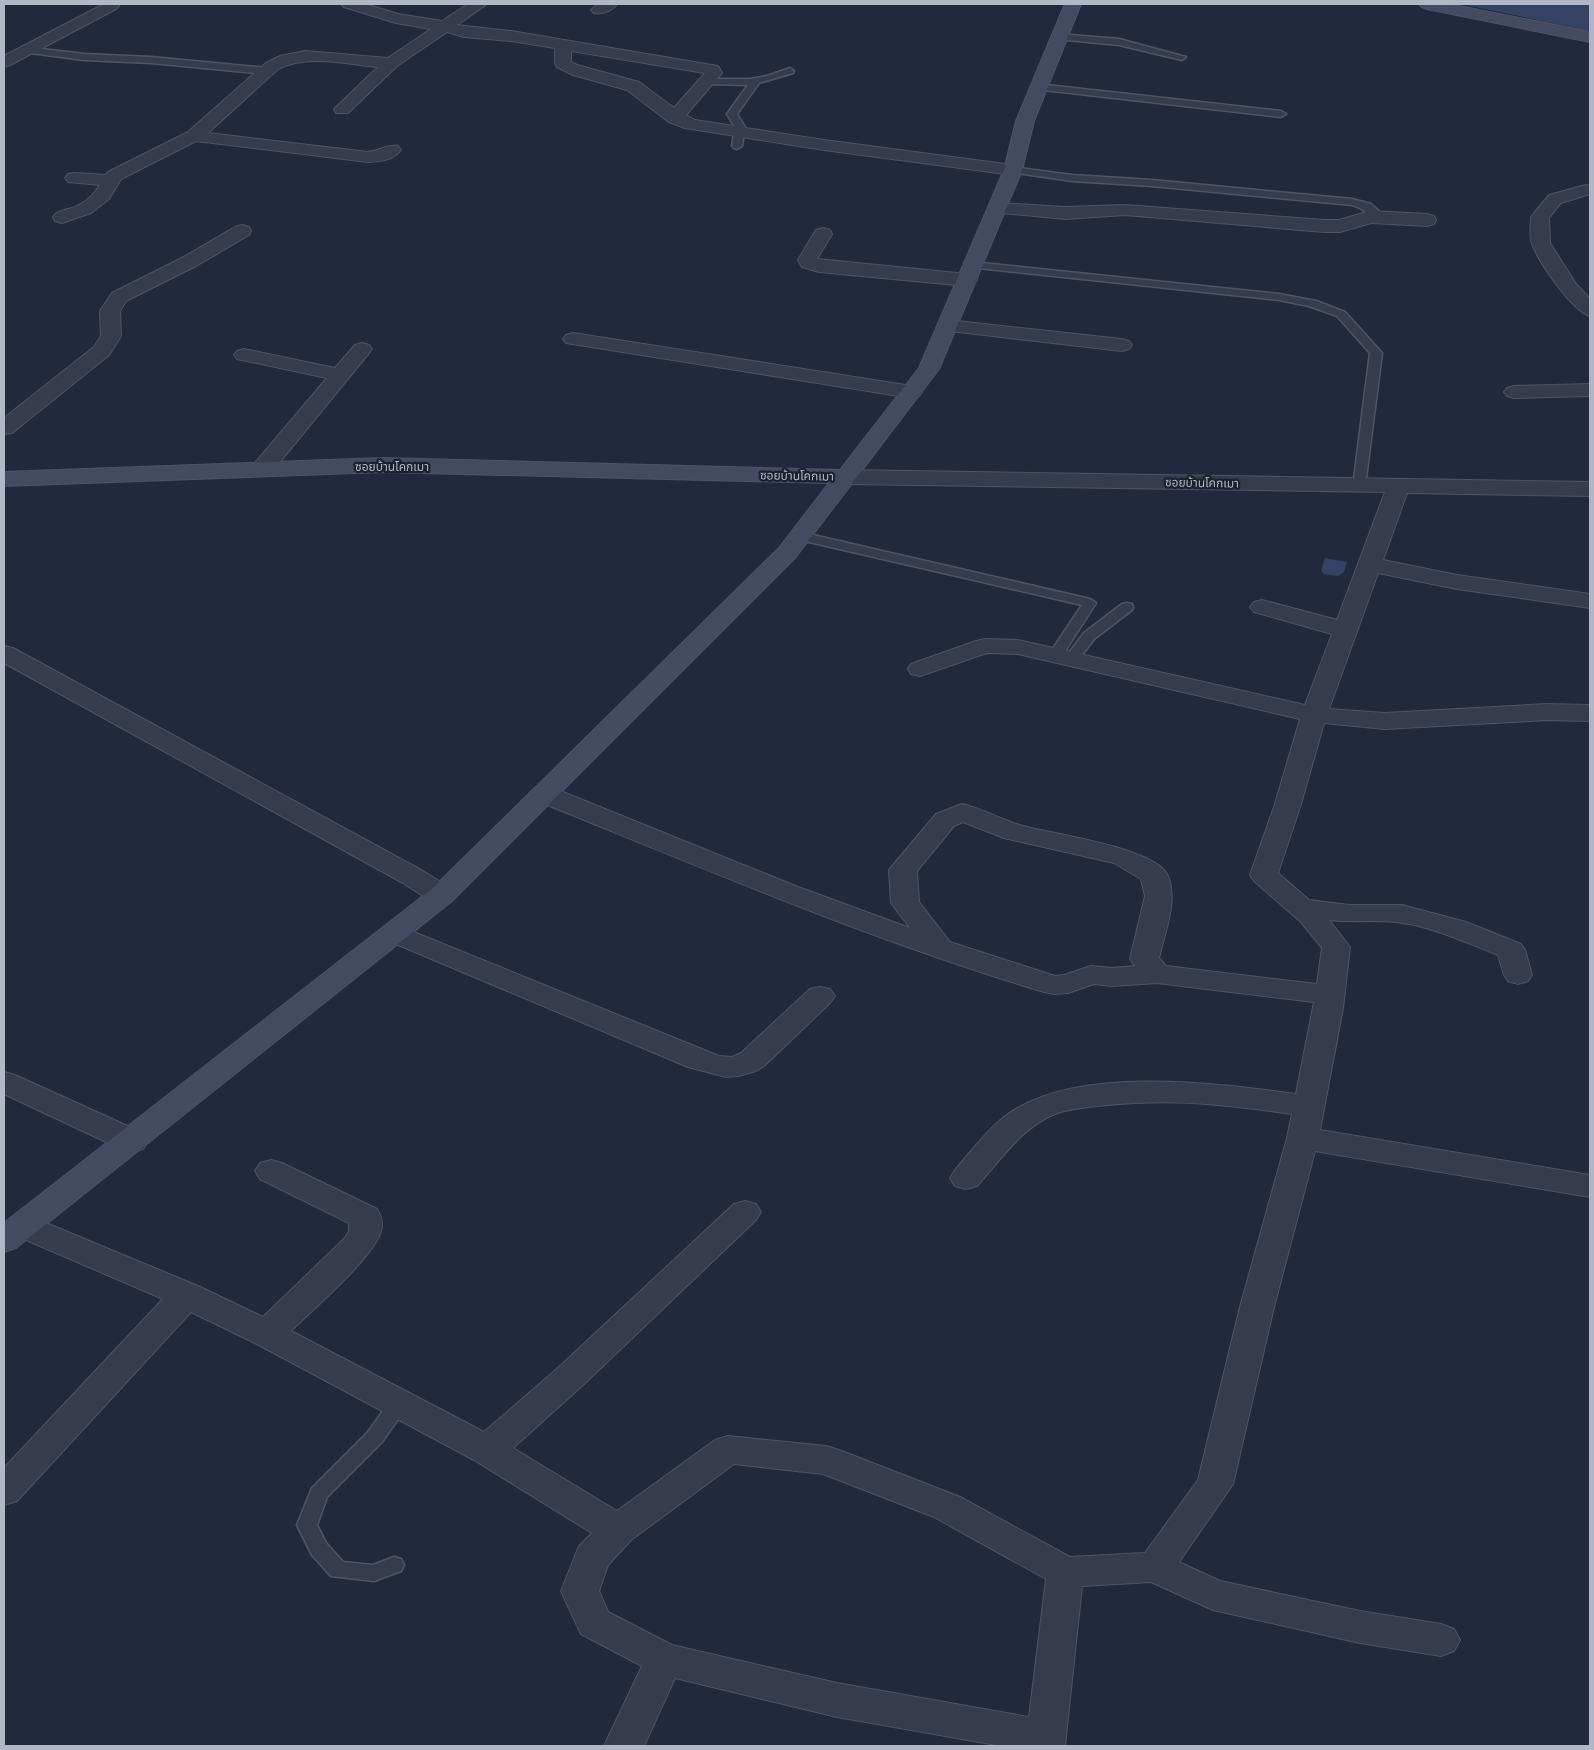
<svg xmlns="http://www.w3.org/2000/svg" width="1594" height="1750" viewBox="0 0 1594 1750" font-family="Roboto,'Noto Sans Thai',sans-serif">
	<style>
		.water { fill: #364264 }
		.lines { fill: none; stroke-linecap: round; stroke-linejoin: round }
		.lane-casing { stroke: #4f5465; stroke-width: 3 }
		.street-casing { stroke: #4f5465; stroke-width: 2 }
		.secondary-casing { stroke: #4f5465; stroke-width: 2 }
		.lane { fill: #363c4d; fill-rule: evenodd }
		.street { fill: #363c4d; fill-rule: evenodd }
		.secondary { fill: #444a60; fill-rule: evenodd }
		.labels { text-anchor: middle; stroke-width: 4.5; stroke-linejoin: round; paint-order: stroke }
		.far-street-label { font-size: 12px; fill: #b2b7c8; stroke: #1c2132 }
	</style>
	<rect width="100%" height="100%" fill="#23293d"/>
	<!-- water -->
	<g class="water">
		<polygon points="1461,4 1590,4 1590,31"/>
		<polygon points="1325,558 1347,562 1344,572 1338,576 1324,574 1321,571"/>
	</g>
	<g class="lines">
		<!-- lane casing -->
		<g class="lane-casing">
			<g id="lane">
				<polygon points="1059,34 1119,39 1186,57 1182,60 1119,45 1056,39 1055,37"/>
				<polygon points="26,47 84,54 151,57 266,68 270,71 266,74 151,63 84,60 23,52 23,48"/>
				<polygon points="790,68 794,71 793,73 759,83 737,114 745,127 742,146 737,149 734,148 732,146 735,127 727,114 748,85 707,84 702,81 704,79 750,79 767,76"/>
				<polygon points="1038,84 1281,111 1286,114 1281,117 1035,89 1035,85"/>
				<path d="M1013 167 1072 175 1152 180 1352 199 1371 204 1385 217 1380 220C1369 216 1366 209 1352 205L1152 186 1072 181 1010 172 1008 170Z"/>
				<polygon points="973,262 1279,294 1316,301 1345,312 1382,353 1365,486 1359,490 1353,486 1370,353 1337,316 1309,306 1279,300 969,267 968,265"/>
				<polygon points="800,532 1090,599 1096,603 1060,659 1055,660 1048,656 1082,605 796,539 794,536 796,533"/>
				<polygon points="1127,603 1132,604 1133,607 1132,610 1094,639 1076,663 1066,663 1064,660 1084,633 1122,604"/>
				<polygon points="399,1396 406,1398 408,1403 406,1408 382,1442 327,1497 317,1525 326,1543 343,1562 373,1565 394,1557 401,1559 404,1565 401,1571 374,1581 331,1576 312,1555 297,1525 312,1488 368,1432 392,1398"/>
			</g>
		</g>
		<!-- street casing -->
		<g class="street-casing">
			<g id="street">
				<polygon points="104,4 117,4 119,6 116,9 10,65 4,67 4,56"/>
				<path d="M341 4H365L398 14 442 21 468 4H486L483 7 457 25 511 31 718 66 722 73 686 115 695 120 824 140 1013 165 1019 166 1022 170 1019 174 1013 175 824 150 685 128 669 122 627 90 573 75 557 67 555 64V48L511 41 464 37 447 32 397 66 348 113H336L334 109 378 67C345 64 308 54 278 69L208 133 368 152C379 151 387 144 398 146L401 150C393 161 380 161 368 162L196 141 121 179 109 199 91 213 62 223 55 221 53 217C58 209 70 210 79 205 87 201 95 193 100 185L68 182 65 178 68 174 74 173 106 175 108 172 188 132 266 63 280 56 305 51 388 58 431 29 396 23 344 7ZM571 51 705 73 674 108 639 82 577 65 571 62Z"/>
				<path d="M598 4H617C612 11 602 15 594 13L591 10Z"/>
				<path d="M1586 185 1590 186V194L1561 203 1549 218 1550 243 1576 284 1590 299V316C1572 311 1539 262 1532 244 1529 237 1531 225 1531 217L1549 195Z"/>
				<polygon points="997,203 1065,207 1125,205 1324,220 1339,220 1370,211 1427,214 1434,216 1436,220 1434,224 1427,226 1371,223 1340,232 1324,232 1125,215 1065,219 991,212 988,208 991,204"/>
				<polygon points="242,225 249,227 251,231 249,235 196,266 126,301 120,311 121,336 109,355 12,433 4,434 4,418 94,347 101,336 100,311 112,293 182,258 235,227"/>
				<polygon points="823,228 830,230 832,234 817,259 967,274 974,276 977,280 974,284 967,286 819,272 802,267 798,260 816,230"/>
				<polygon points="948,320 1122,339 1129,341 1132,345 1129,349 1122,351 941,330 938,326 941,322"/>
				<polygon points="573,333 912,386 919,388 922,392 919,396 912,398 566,343 563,339 566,335"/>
				<polygon points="362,343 369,345 372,349 369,353 270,474 262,476 254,474 251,469 254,464 327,378 237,359 234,355 237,351 244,349 335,368 355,345"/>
				<polygon points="1590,384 1590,396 1514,398 1507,396 1504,392 1507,388 1514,386"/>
				<path d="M846 470 1590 482V496L1407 493 1383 560 1457 575 1590 594V608L1457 589 1378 573 1329 709 1385 713 1547 704 1590 705V721L1547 720 1385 729 1324 723 1301 804 1278 873 1309 900 1349 905H1402L1466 922 1521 944 1525 950 1532 975 1528 981 1518 984 1508 981 1504 975 1498 955C1467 943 1436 928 1403 923 1379 919 1353 923 1329 920L1350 947 1343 1008 1320 1130 1590 1175V1197L1315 1151 1274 1307 1233 1484 1179 1562 1220 1581 1360 1611 1441 1624 1454 1629 1460 1640 1454 1651 1441 1656 1360 1643 1213 1610 1151 1582 1082 1586 1065 1746H1002L837 1717 675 1678 644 1746H604L642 1666 581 1634 561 1591 579 1546 592 1533 474 1460 255 1343 191 1312 17 1501 4 1505V1468L163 1299 12 1234 7 1226 12 1218 23 1215 34 1218 198 1286 263 1317 345 1238 349 1231V1223L260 1179 255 1171 260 1163 271 1160 282 1163 377 1209C381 1216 384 1223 381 1231 374 1257 312 1310 291 1331L484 1432 559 1367 734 1204 745 1201 756 1204 761 1212 756 1220 583 1385 513 1448 617 1511 715 1440 728 1436 826 1446 839 1450 960 1497 1070 1557 1145 1553 1198 1480 1240 1307 1287 1138 1292 1114C1228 1105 1172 1098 1107 1105 1090 1107 1071 1108 1055 1114 1022 1127 1000 1161 977 1186L966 1189 955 1186 950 1178 955 1170C969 1154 987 1130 1004 1117 1073 1064 1215 1083 1296 1094L1314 1002 1157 983 1112 986 1094 984 1068 993 1054 994 1044 992C870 940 703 868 535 800L531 794 535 788 544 786 553 788 798 887 910 928 891 903 889 870 936 814 962 804C983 809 1002 820 1023 826 1052 834 1157 848 1168 876 1178 901 1165 932 1159 958L1166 966 1317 984 1322 948 1301 922 1254 881 1250 875 1275 804 1300 719 1018 654 987 653 920 676 911 674 908 669 911 664 976 641 985 639 1018 640 1305 705 1332 634 1254 612 1250 607 1254 602 1262 600 1337 620 1385 492 846 484 838 482 835 477 838 472ZM963 822 1004 838 1114 863 1141 879 1145 896 1130 959 1135 966 1112 968 1091 966 1064 975 1055 976 950 942 919 902 917 871 954 826ZM734 1464 823 1474 934 1517 1046 1579 1029 1717 837 1683 672 1645 608 1612 599 1591 608 1565 631 1540Z"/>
				<path d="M4 646 13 648 423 871 452 889 456 895 452 901C433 906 419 893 403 883L4 663Z"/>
				<polygon points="394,924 719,1056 732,1057 741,1053 810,989 820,987 830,989 835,996 830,1003 763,1067 756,1071 738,1076 726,1077 688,1067 384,939 380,933 384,927"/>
				<polygon points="4,1072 15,1075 143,1133 148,1141 143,1149 132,1152 121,1149 4,1094"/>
			</g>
		</g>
		<!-- secondary casing -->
		<g class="secondary-casing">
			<g id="secondary">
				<polygon points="1065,4 1081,4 1034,121 1022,170 939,369 795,558 452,901 16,1248 4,1252 4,1223 432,889 779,548 829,483 382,472 4,486 4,472 382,458 840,470 919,368 1004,170 1016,121"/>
				<polygon points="1419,4 1449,4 1590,32 1590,42 1427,9 1422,7"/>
			</g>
		</g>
		<!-- lane -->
		<use href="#lane" class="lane"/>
		<!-- street -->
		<use href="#street" class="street"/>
		<!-- secondary -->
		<use href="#secondary" class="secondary"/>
	</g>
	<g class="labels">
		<!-- far-street labels -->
		<g class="far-street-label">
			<text x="392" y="471">ซอยบ้านโคกเมา</text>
			<text transform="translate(797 476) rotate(1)" y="4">ซอยบ้านโคกเมา</text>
			<text transform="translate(1202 483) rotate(1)" y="4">ซอยบ้านโคกเมา</text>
		</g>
	</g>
	<!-- border -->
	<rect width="1594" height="1750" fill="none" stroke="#b2b7c8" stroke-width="10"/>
</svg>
